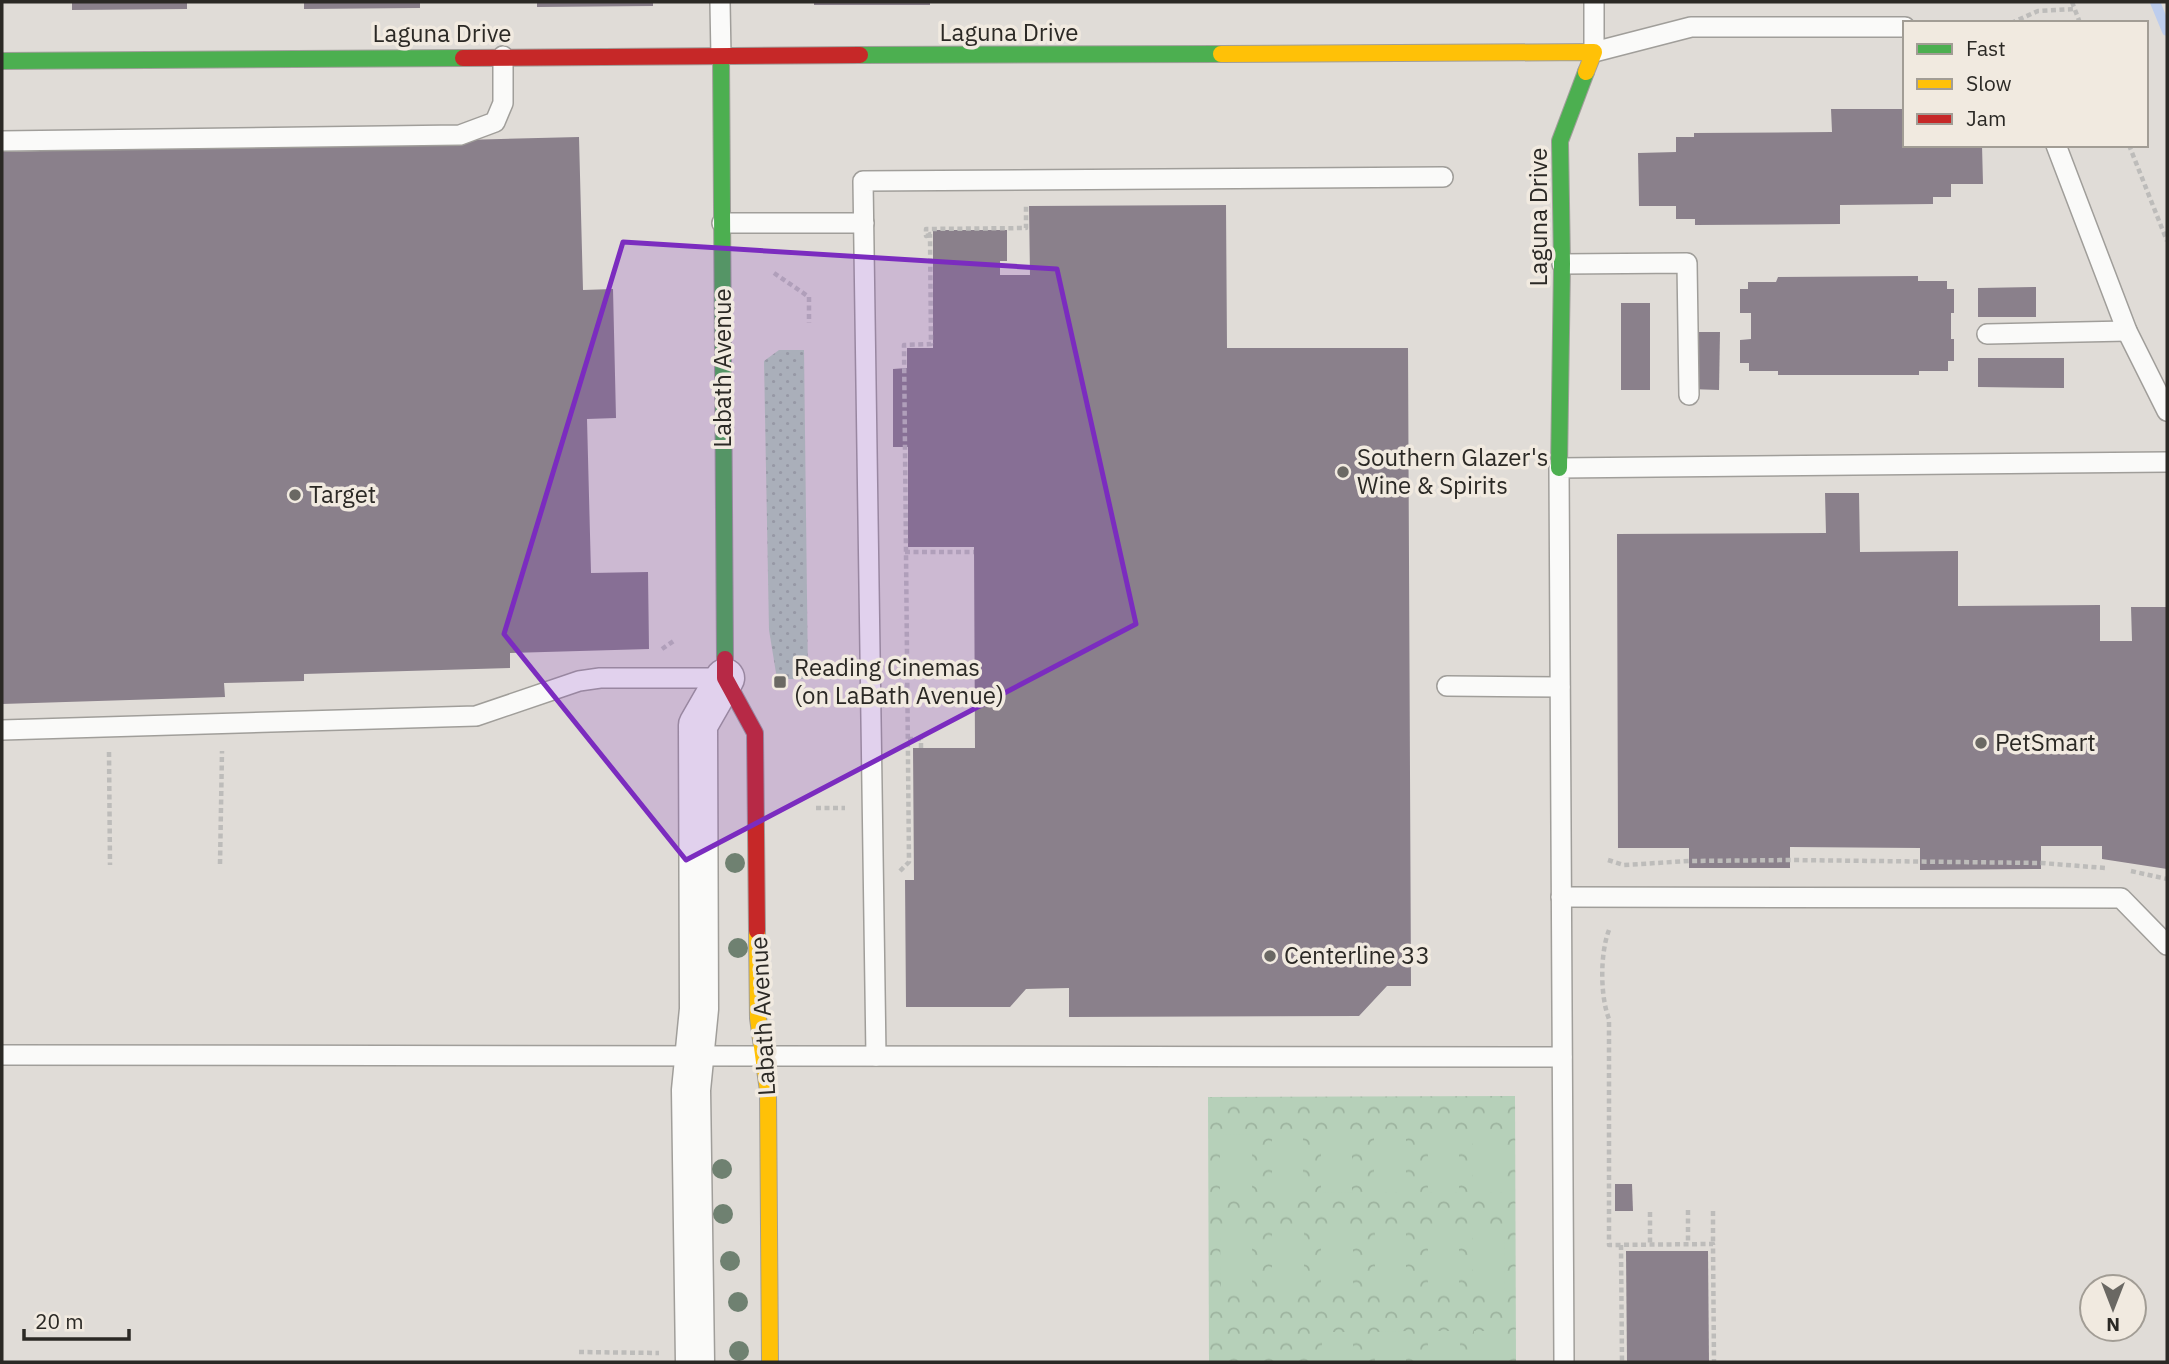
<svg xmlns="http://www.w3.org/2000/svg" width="2169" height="1364" viewBox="0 0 2169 1364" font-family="'IBM Plex Sans',sans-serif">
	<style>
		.grass { fill: url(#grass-dots) }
		.park { fill: url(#park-crowns) }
		.pitch { fill: #b6d0b9 }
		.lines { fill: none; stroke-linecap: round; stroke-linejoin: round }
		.stream { stroke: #bdcded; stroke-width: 10 }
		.building { fill: #8a808b }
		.lane-casing { stroke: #a09e9a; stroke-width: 22 }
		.street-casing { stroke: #a09e9a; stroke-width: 41 }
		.fast-casing { stroke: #a09e9a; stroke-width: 18 }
		.slow-casing { stroke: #a09e9a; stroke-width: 18 }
		.jam-casing { stroke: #a09e9a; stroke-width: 18 }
		.path { stroke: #bdbcba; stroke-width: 4.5; stroke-dasharray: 5 3.5; stroke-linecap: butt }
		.lane { stroke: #fafaf9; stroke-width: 19 }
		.street { stroke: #fafaf9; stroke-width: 38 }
		.fast { stroke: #4caf50; stroke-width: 16 }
		.slow { stroke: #ffc107; stroke-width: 16 }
		.jam { stroke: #c62828; stroke-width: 16 }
		.tree { fill: #6f8171 }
		.marked { fill: #7b2cbf; fill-opacity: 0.2; stroke: #7b2cbf; stroke-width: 5; stroke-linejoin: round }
		.poi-dot { fill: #6a6863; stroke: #f1eae0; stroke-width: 2.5 }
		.labels { text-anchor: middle; stroke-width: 7; stroke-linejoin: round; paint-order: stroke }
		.street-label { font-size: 24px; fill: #2b2925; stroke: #f1eae0 }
		.poi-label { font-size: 24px; fill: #2b2925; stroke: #f1eae0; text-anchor: start }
	</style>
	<defs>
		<pattern id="grass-dots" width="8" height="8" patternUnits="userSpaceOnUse" patternTransform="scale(1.75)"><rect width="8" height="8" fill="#b6d0b9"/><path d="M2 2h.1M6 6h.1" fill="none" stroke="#9db39f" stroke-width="1.8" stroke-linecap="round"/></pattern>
		<pattern id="park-crowns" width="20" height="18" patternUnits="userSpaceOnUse" patternTransform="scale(1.75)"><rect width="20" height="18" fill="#b6d0b9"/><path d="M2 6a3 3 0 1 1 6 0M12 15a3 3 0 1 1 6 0" fill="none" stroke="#9db39f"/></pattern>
	</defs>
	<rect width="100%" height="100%" fill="#e0dcd7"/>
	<!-- grass -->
	<polygon class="grass" points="779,350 804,350 808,679 777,679 769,630 764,361"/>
	<!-- park -->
	<polygon class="park" points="1515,1096 1516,1362 1209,1362 1208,1097"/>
	<!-- pitch -->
	<g class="pitch">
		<polygon points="1252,1134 1252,1193 1220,1193 1220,1135"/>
		<rect x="1272" y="1134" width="31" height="59"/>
		<polygon points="1321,1134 1352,1134 1352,1192 1321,1193"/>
		<rect x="1374" y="1134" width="32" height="58"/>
		<rect x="1428" y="1134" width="31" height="58"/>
		<rect x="1473" y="1134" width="31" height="58"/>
		<polygon points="1220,1232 1252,1232 1252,1290 1221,1290"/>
		<rect x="1272" y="1232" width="32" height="58"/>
		<rect x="1321" y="1232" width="32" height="58"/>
		<rect x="1375" y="1232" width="31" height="58"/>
		<rect x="1428" y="1232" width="31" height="58"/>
		<polygon points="1473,1232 1504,1232 1505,1290 1473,1290"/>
		<polygon points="1406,1331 1406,1362 1375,1362 1375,1332"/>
		<rect x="1428" y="1331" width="32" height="31"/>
		<rect x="1474" y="1331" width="31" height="31"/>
		<rect x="1322" y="1332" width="31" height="30"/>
	</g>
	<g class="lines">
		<!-- stream -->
		<polyline class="stream" points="2155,2 2167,31"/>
	</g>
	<!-- building -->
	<g class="building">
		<polygon points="72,2 187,2 187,9 72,10"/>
		<polygon points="304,2 420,2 420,8 304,9"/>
		<polygon points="537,2 653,2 653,6 537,7"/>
		<rect x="814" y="2" width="116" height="3"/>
		<polygon points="1831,109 1905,109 1905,145 1982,145 1983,184 1951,184 1951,197 1933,197 1933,204 1840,205 1840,224 1695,225 1695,219 1676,219 1676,206 1639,206 1638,153 1676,152 1676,137 1694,137 1694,133 1832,132"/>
		<polygon points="579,137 583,290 613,289 616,418 587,419 591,573 648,572 649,649 510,653 510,668 304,674 304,681 224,683 225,697 2,704 2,152"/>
		<polygon points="1226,205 1227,348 1408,348 1411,986 1387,986 1359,1016 1069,1017 1069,988 1026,989 1010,1007 906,1007 905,880 914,880 913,748 975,748 974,547 908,547 908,447 893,447 893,369 907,368 907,348 933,348 933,230 1007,230 1007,261 1000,261 1000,275 1030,275 1029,206"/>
		<polygon points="1918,276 1918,281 1947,281 1947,289 1954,289 1954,313 1951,313 1951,339 1954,339 1954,361 1948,361 1948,371 1919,371 1919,375 1778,375 1778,371 1749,371 1749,363 1740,363 1740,340 1751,339 1751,313 1740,313 1740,289 1748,289 1748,282 1776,282 1778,277"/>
		<polygon points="2036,287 2036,317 1978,317 1978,288"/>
		<rect x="1621" y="303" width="29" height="87"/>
		<polygon points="1691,332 1720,332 1719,390 1690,389"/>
		<polygon points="1978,358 2064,358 2064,388 1978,387"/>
		<polygon points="1825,493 1859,493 1860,552 1958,551 1958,606 2100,605 2100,641 2132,641 2131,607 2167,607 2167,869 2102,859 2102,846 2041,846 2041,869 1920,870 1920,848 1790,847 1790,868 1689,868 1689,848 1618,848 1617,534 1826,533"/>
		<polygon points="1615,1184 1632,1184 1633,1211 1615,1211"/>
		<polygon points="1626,1251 1708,1251 1709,1362 1627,1362"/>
	</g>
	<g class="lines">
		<!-- lane casing -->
		<g class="lane-casing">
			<g id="lane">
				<polyline points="720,2 721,57"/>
				<polyline points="1594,2 1594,52 1691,27 1905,27"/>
				<polyline points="2,141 460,135 495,122 503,103 503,56"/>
				<polyline points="2056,145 2127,331 2167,411"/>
				<polyline points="722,223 864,223"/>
				<polyline points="1562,264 1687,263 1689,395"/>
				<polyline points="1987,334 2127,331"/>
				<polyline points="1447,686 1560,687"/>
				<polyline points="2,730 476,716 579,681 600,678 725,678"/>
				<polyline points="1561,897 2121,898 2167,945"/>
				<polyline points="2,1055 1562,1057"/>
				<polyline points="876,1056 863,181 1443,177"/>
				<polyline points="1564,1362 1559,468 2167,462"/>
			</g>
		</g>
		<!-- street casing -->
		<g class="street-casing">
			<polyline id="street" points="695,1362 691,1090 699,1009 698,725 725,678"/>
		</g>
		<!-- fast casing -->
		<g class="fast-casing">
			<g id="fast">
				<polyline points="860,55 1221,54"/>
				<polyline points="721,57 725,659"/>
				<polyline points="2,61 463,58"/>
				<polyline points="1559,468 1562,264 1560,141 1586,72"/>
			</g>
		</g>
		<!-- slow casing -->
		<g class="slow-casing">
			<g id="slow">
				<polyline points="1221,54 1594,52 1586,72"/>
				<polyline points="757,931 758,1018 768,1091 770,1362"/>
			</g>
		</g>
		<!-- jam casing -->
		<g class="jam-casing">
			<g id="jam">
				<polyline points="463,58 860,55"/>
				<polyline points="725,659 725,678 755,733 757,931"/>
			</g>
		</g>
		<!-- path -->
		<g class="path">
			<polyline points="2072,2 2080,23"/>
			<polyline points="2011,23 2038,11 2075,9"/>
			<polyline points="2129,145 2167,241"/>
			<polyline points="930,235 926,236 926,229 1026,228 1026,206"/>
			<polyline points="774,273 809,297 809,323"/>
			<polyline points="905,552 974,552"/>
			<polyline points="662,649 675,640"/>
			<polyline points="908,739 921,739 921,748"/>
			<polyline points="109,752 110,865"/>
			<polyline points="816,808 845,808"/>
			<polyline points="1608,860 1624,865 1689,861 1790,860 2041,863 2105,868"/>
			<polyline points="220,864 222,751"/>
			<polyline points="900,871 909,862 904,345 931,344 930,234 933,234"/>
			<polyline points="2131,871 2167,879"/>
			<path d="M1609 930C1600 953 1600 996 1609 1019V1245L1713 1244 1714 1362"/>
			<polyline points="1688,1210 1688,1244"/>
			<polyline points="1713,1211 1713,1244"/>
			<polyline points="1650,1212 1650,1244"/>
			<polyline points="1621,1245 1622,1362"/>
			<polyline points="579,1352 659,1353"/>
		</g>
		<!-- lane -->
		<use href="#lane" class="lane"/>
		<!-- street -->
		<use href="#street" class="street"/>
		<!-- fast -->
		<use href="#fast" class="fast"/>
		<!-- slow -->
		<use href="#slow" class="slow"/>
		<!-- jam -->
		<use href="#jam" class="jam"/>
	</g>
	<!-- trees -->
	<g class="tree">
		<circle cx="735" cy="863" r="10"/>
		<circle cx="738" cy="948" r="10"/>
		<circle cx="722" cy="1169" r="10"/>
		<circle cx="723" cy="1214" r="10"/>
		<circle cx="730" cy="1261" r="10"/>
		<circle cx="738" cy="1302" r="10"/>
		<circle cx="739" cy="1351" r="10"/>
	</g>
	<!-- marked area -->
	<path class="marked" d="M623 242 1057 269 1136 624 686 860 504 634Z"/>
	<!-- markers -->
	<g class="poi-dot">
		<circle cx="1343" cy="472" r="7"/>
		<circle cx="295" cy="495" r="7"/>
		<rect x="773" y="675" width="14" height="14" rx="3.5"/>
		<circle cx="1981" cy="743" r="7"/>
		<circle cx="1270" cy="956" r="7"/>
	</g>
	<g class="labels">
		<!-- street labels -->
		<g class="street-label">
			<text x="1009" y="41">Laguna Drive</text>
			<text x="442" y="42">Laguna Drive</text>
			<text transform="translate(1539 217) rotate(-90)" y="8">Laguna Drive</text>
			<text transform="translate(723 368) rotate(-90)" y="8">Labath Avenue</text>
			<text transform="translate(763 1016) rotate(-93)" y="8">Labath Avenue</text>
		</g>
		<!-- poi labels -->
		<g class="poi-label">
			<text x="1357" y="466">Southern Glazer's<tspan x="1357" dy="28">Wine &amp; Spirits</tspan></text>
			<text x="309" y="503">Target</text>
			<text x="794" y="676">Reading Cinemas<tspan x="794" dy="28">(on LaBath Avenue)</tspan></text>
			<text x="1995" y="751">PetSmart</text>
			<text x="1284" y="964">Centerline 33</text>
		</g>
	</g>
	<!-- border -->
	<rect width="2169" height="1364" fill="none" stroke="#2b2925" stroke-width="7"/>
	<!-- legend -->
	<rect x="1903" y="21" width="245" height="126" fill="#f1eae0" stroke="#a29d95" stroke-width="2"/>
	<rect x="1917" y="44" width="35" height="10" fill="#4caf50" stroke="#a29d95" stroke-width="2"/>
	<text x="1966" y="56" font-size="21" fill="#2b2925">Fast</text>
	<rect x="1917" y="79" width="35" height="10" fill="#ffc107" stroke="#a29d95" stroke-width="2"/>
	<text x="1966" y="91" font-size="21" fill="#2b2925">Slow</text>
	<rect x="1917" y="114" width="35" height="10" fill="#c62828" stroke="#a29d95" stroke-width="2"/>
	<text x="1966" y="126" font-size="21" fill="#2b2925">Jam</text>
	<!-- north arrow -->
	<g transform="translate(2113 1308) rotate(180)"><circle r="33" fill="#f1eae0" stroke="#a29d95" stroke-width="2"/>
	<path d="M0-5L12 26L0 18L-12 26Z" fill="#6a6863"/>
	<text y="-10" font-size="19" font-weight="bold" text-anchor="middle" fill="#2b2925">N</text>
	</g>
	<!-- scale -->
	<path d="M24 1329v10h105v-10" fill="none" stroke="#2b2925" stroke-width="3.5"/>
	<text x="35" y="1329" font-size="21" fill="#2b2925" stroke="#f1eae0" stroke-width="5" paint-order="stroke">20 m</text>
</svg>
